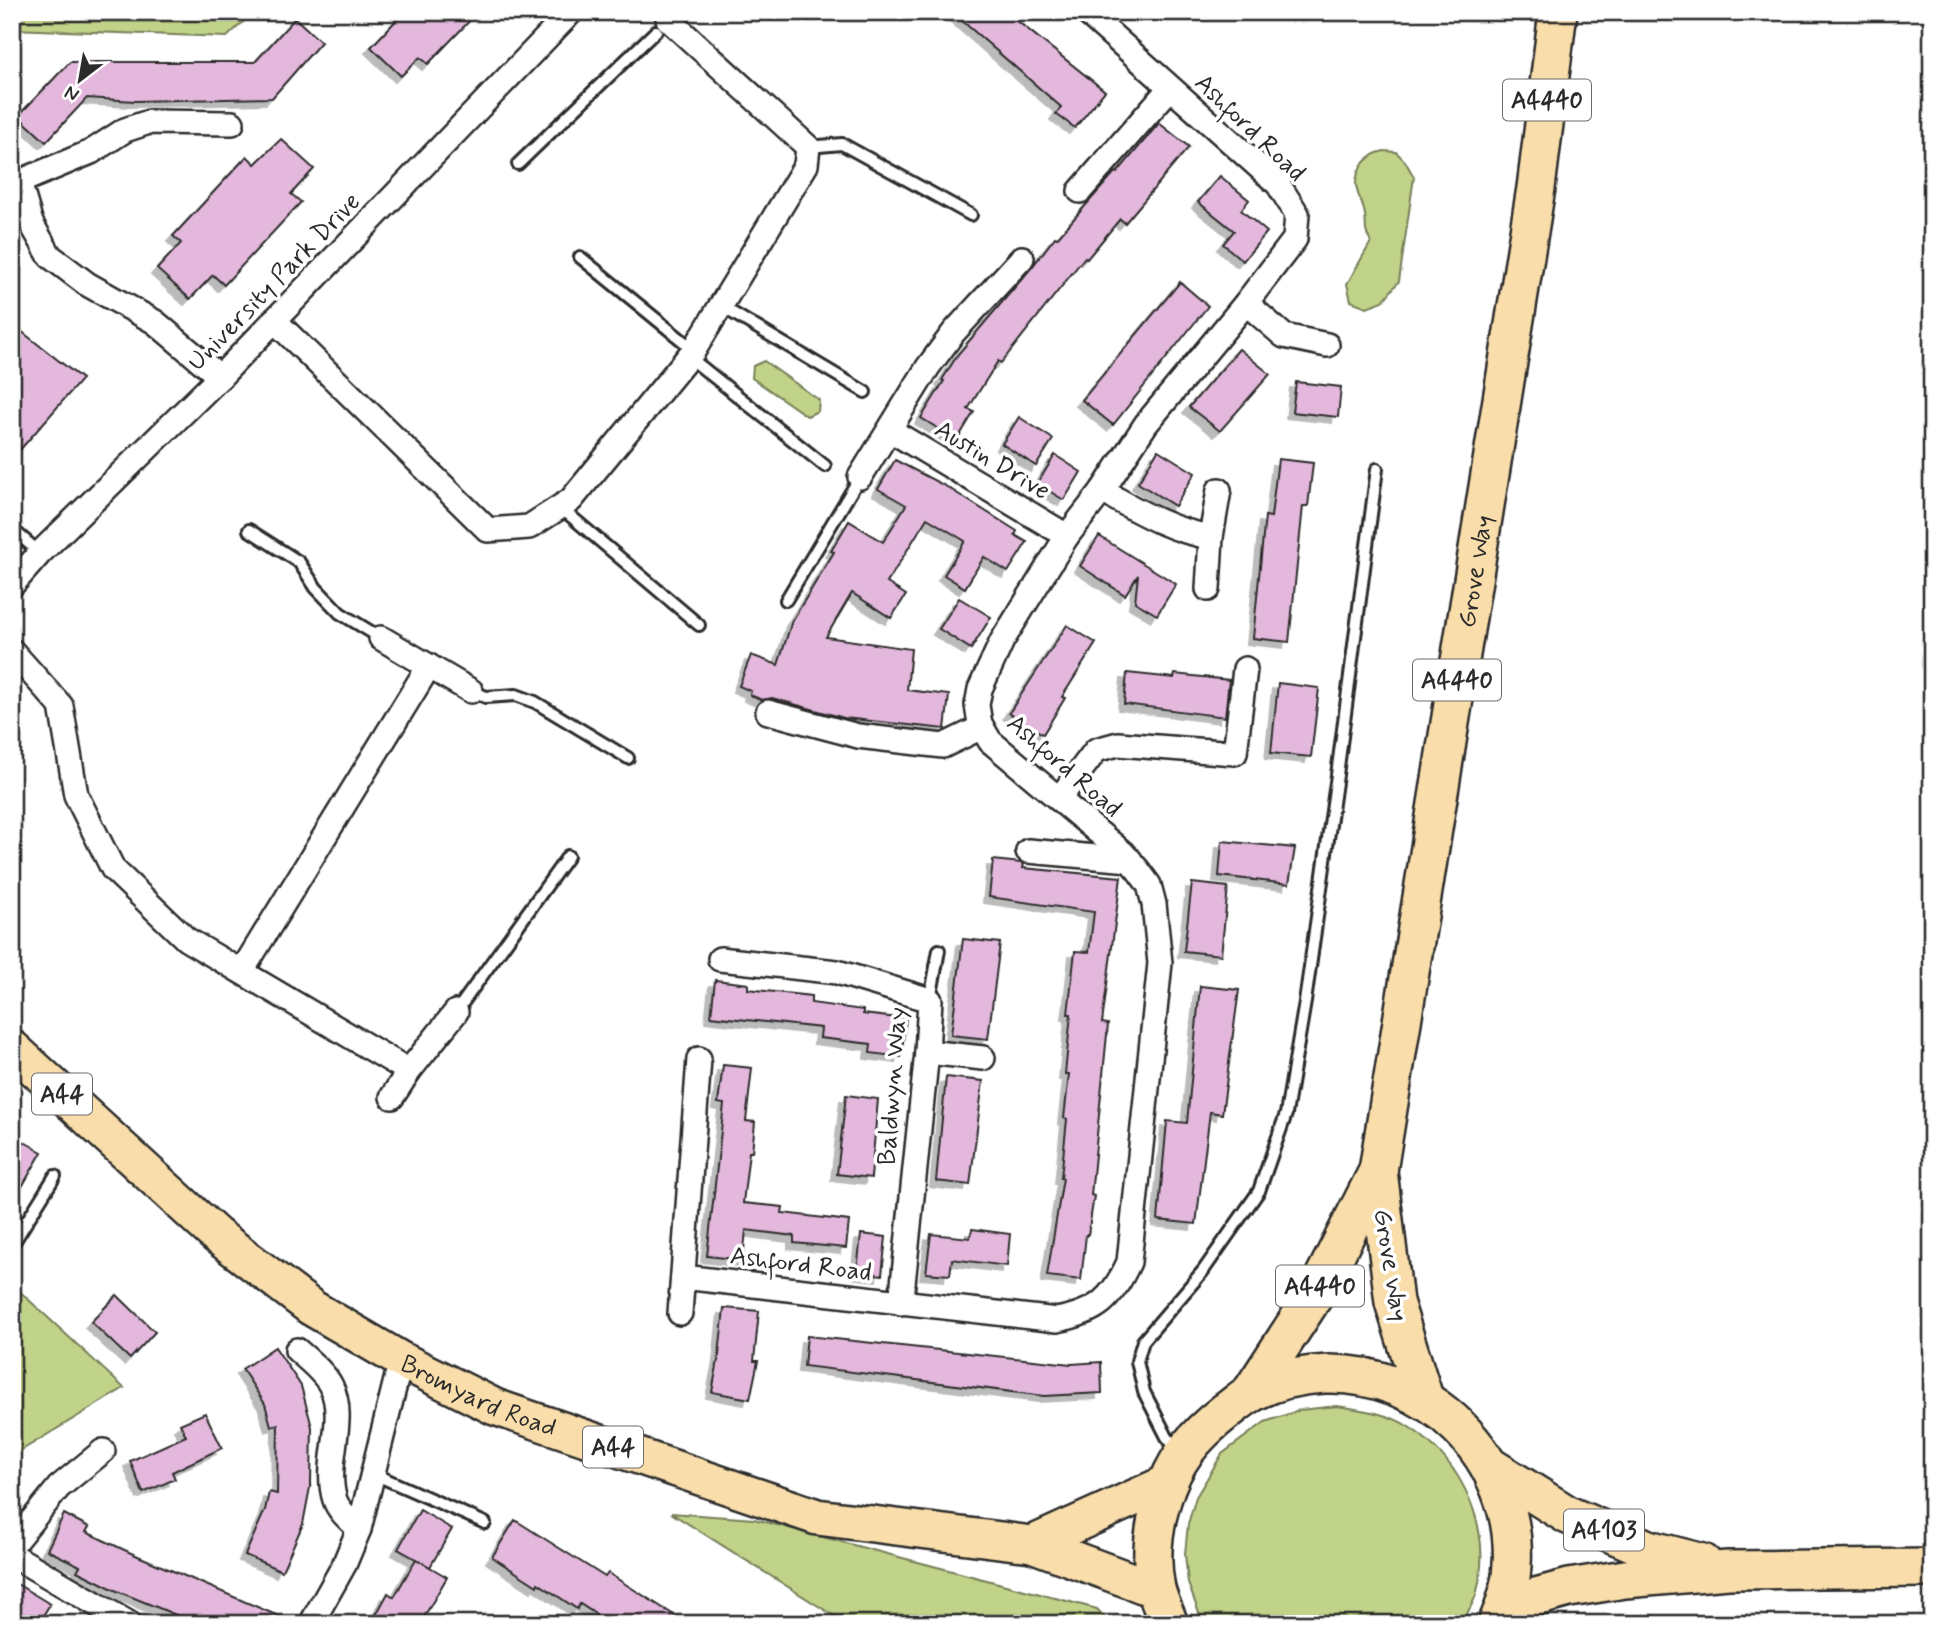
<svg xmlns="http://www.w3.org/2000/svg" width="1944" height="1636" viewBox="0 0 1944 1636" font-family="Mynerve,sans-serif">
	<style>
		.green { fill: #c1d388; stroke: #767f5a; stroke-width: 2 }
		.building { fill: #e4b8dd; stroke: #2b2b2b; stroke-width: 2; filter: url(#shadow) }
		.lines { fill: none; stroke-linecap: round; stroke-linejoin: round }
		.service-casing { stroke: #2b2b2b; stroke-width: 16 }
		.minor-casing { stroke: #2b2b2b; stroke-width: 28 }
		.primary-casing { stroke: #2b2b2b; stroke-width: 40 }
		.trunk-casing { stroke: #2b2b2b; stroke-width: 42 }
		.service { stroke: #fff; stroke-width: 10 }
		.minor { stroke: #fff; stroke-width: 23 }
		.primary { stroke: #f9deab; stroke-width: 35 }
		.trunk { stroke: #f9deab; stroke-width: 37 }
		.labels { text-anchor: middle; stroke-width: 7; stroke-linejoin: round; paint-order: stroke }
		.shield { fill: #fff; stroke: #6b6b6b; stroke-width: 2 }
		.shield-label { font-size: 24px; font-weight: bold; fill: #2b2b2b }
		.street-label { font-size: 26px; fill: #2b2b2b; stroke: #fff }
	</style>
	<defs>
		<filter id="shadow"><feDropShadow dx="-6" dy="6" stdDeviation="0" flood-color="#0004"/></filter>
	</defs>
	<rect width="100%" height="100%" fill="#fff"/>
	<filter id="ink" filterUnits="userSpaceOnUse"><feTurbulence type="fractalNoise" baseFrequency=".0143" numOctaves="2"/><feDisplacementMap in="SourceGraphic" scale="14" xChannelSelector="R" yChannelSelector="G"/><feConvolveMatrix kernelMatrix="1 2 1 2 8 2 1 2 1" color-interpolation-filters="sRGB"/></filter>
	<g filter="url(#ink)">
		<!-- green -->
		<g class="green">
			<polygon points="12,12 254,12 227,37 12,29"/>
			<path d="M1384 151 1396 152 1405 161 1414 177 1399 281 1383 301 1367 307 1351 301 1347 284 1371 242C1363 229 1367 228 1365 215 1364 204 1355 193 1356 182 1358 165 1369 154 1384 151Z"/>
			<polygon points="764,361 819,400 818,411 807,416 752,378 753,366"/>
			<polygon points="16,1288 124,1388 12,1456 12,1291"/>
			<path d="M1337 1406C1362 1410 1388 1413 1409 1427 1464 1462 1494 1531 1476 1595 1473 1604 1466 1614 1462 1624H1203L1188 1583 1185 1554 1188 1524 1196 1497 1222 1454 1265 1422 1300 1410Z"/>
			<polygon points="671,1513 754,1519 1097,1609 1111,1624 847,1624"/>
		</g>
		<!-- building -->
		<g class="building">
			<polygon points="404,12 478,12 428,64 420,57 401,76 371,47"/>
			<polygon points="952,12 1006,12 1105,91 1075,128 1056,114 1061,107"/>
			<polygon points="295,18 321,42 272,98 135,101 87,98 46,142 18,116 70,62 255,62"/>
			<polygon points="1159,123 1189,147 1125,223 1120,219 1087,259 1085,257 1001,363 998,361 968,409 974,412 957,440 921,418 944,381 942,380 958,354 1032,267 1055,237 1057,238 1115,172 1117,173"/>
			<polygon points="281,139 314,169 291,194 301,202 224,285 213,275 190,299 157,269 181,243 173,236 247,156 255,164"/>
			<polygon points="1220,176 1249,200 1241,210 1267,232 1243,261 1223,244 1234,231 1198,202"/>
			<polygon points="1180,282 1208,306 1113,425 1082,400"/>
			<polygon points="21,331 82,379 12,459 12,342"/>
			<polygon points="1239,349 1270,374 1220,431 1189,407"/>
			<polygon points="1296,382 1341,387 1338,417 1292,412"/>
			<polygon points="1019,417 1053,439 1036,466 1002,444"/>
			<polygon points="1158,450 1195,473 1175,506 1138,483"/>
			<polygon points="1055,455 1081,472 1064,500 1037,484"/>
			<polygon points="1278,459 1313,463 1308,506 1303,506 1289,642 1253,638 1265,516 1271,517"/>
			<polygon points="895,460 947,487 1017,531 1015,535 1027,542 1008,572 984,557 965,588 944,575 965,541 927,518 887,583 906,595 891,618 852,593 826,637 911,649 907,690 949,695 945,729 844,718 772,698 762,700 750,695 751,691 739,686 751,655 778,665 792,621 834,552 831,551 849,521 883,542 906,505 878,489"/>
			<polygon points="1099,536 1176,584 1157,615 1135,602 1138,575 1125,595 1080,566"/>
			<polygon points="959,598 991,617 971,649 939,629"/>
			<polygon points="1067,625 1096,643 1062,697 1065,698 1043,734 1009,713"/>
			<polygon points="1127,673 1174,678 1175,674 1229,680 1225,717 1124,704"/>
			<polygon points="1278,683 1319,688 1311,757 1271,753"/>
			<polygon points="1222,841 1295,848 1289,884 1219,876"/>
			<polygon points="993,860 1021,863 1024,864 1023,868 1121,877 1102,1023 1108,1024 1091,1195 1094,1196 1088,1235 1086,1235 1081,1280 1047,1276 1063,1178 1061,1178 1067,1119 1064,1118 1069,1074 1065,1074 1071,1014 1068,1014 1075,951 1089,952 1094,912 989,897"/>
			<polygon points="1192,883 1228,887 1221,955 1184,951"/>
			<polygon points="963,939 1000,943 988,1039 951,1035"/>
			<polygon points="715,980 748,984 748,989 811,996 811,1003 863,1010 863,1014 906,1019 901,1057 870,1053 871,1044 820,1038 821,1028 711,1016"/>
			<polygon points="1200,986 1239,990 1222,1114 1210,1112 1196,1224 1158,1220 1167,1121 1187,1123"/>
			<polygon points="723,1065 752,1068 746,1121 755,1122 752,1152 749,1152 743,1203 783,1207 782,1213 849,1221 846,1248 794,1243 794,1236 746,1230 743,1260 707,1256 724,1104 718,1103"/>
			<polygon points="946,1077 983,1081 970,1185 936,1181"/>
			<polygon points="846,1095 878,1099 871,1178 837,1174"/>
			<polygon points="12,1135 42,1152 12,1204"/>
			<polygon points="972,1229 1010,1234 1007,1266 952,1259 950,1275 926,1273 931,1234 970,1238"/>
			<polygon points="861,1234 886,1237 882,1275 857,1272"/>
			<polygon points="117,1295 155,1332 130,1359 91,1322"/>
			<polygon points="724,1308 759,1311 754,1361 758,1361 750,1399 712,1392 719,1355"/>
			<polygon points="807,1336 1071,1364 1101,1362 1102,1393 1044,1396 804,1366"/>
			<polygon points="275,1347 301,1386 312,1427 311,1482 303,1524 282,1571 245,1555 265,1510 269,1492 277,1494 278,1424 271,1426 265,1404 242,1369"/>
			<polygon points="205,1413 222,1448 172,1472 175,1479 143,1493 130,1461 186,1436 180,1424"/>
			<polygon points="420,1510 452,1529 430,1567 398,1549"/>
			<polygon points="64,1514 89,1527 86,1532 131,1553 297,1624 198,1624 117,1591 77,1571 80,1566 47,1550"/>
			<polygon points="515,1520 605,1577 608,1573 688,1624 611,1624 580,1604 577,1609 538,1583 537,1586 492,1557"/>
			<polygon points="416,1559 447,1577 420,1624 371,1624 388,1593 394,1597"/>
			<polygon points="12,1581 50,1604 38,1624 34,1624 12,1611"/>
		</g>
		<g class="lines">
			<!-- service casing -->
			<g class="service-casing">
				<g id="service">
					<polyline points="808,147 842,144 971,215"/>
					<polyline points="518,164 656,31"/>
					<polyline points="580,257 694,350"/>
					<polyline points="721,306 865,392"/>
					<polyline points="689,357 825,466"/>
					<polyline points="560,507 699,625"/>
					<polyline points="12,529 40,553"/>
					<polyline points="249,530 299,562 316,588 340,613 381,638"/>
					<polyline points="786,600 860,477"/>
					<polyline points="471,691 486,697 516,695 535,702 628,758"/>
					<polyline points="930,1000 939,950"/>
					<polyline points="456,1012 568,856"/>
					<polyline points="12,1245 55,1176"/>
					<polyline points="1178,1451 1167,1437 1144,1392 1137,1361 1143,1341 1203,1271 1259,1191 1286,1114 1305,1002 1337,775 1377,469"/>
					<polyline points="374,1474 485,1523"/>
				</g>
			</g>
			<!-- minor casing -->
			<g class="minor-casing">
				<g id="minor">
					<polyline points="12,175 19,182 31,223 50,256 87,284 155,322 220,377"/>
					<polyline points="19,182 91,152 125,130 149,122 232,123"/>
					<polyline points="1080,191 1170,88"/>
					<polyline points="1246,303 1284,336 1327,345"/>
					<polyline points="274,320 488,530 529,527 571,500 694,350 806,165 808,147 668,19"/>
					<polyline points="890,430 1067,536"/>
					<polyline points="860,477 928,367 954,332 1022,258"/>
					<path d="M1102 491C1138 511 1171 531 1211 537"/>
					<polyline points="12,585 40,553 220,377 571,12"/>
					<polyline points="1208,589 1211,537 1219,490"/>
					<polyline points="381,638 471,691"/>
					<polyline points="12,651 61,706 76,795 113,869 186,939 409,1071"/>
					<polyline points="768,712 858,736 943,746 982,727"/>
					<polyline points="1059,799 1096,750 1118,744 1235,753 1245,669"/>
					<polyline points="1028,851 1130,860"/>
					<polyline points="720,959 837,972 930,1000 927,1052 901,1303"/>
					<polyline points="242,971 429,666"/>
					<polyline points="927,1052 983,1058"/>
					<polyline points="392,1097 409,1071 456,1012"/>
					<path d="M683 1277 1057 1320C1098 1312 1112 1299 1129 1262L1160 963 1154 904 1149 885 1138 870 1123 853 990 741 980 724 977 705 980 689 1002 641 1067 536 1102 491 1146 424 1246 303 1295 239 1297 214 1278 184 1086 12"/>
					<polyline points="680,1313 699,1059"/>
					<path d="M297 1350C308 1360 324 1372 331 1386 348 1421 323 1463 335 1500 339 1512 351 1521 359 1529"/>
					<polyline points="12,1545 59,1487 103,1451"/>
					<polyline points="12,1555 130,1624"/>
					<polyline points="311,1624 344,1565 359,1529 401,1360"/>
				</g>
			</g>
			<!-- primary casing -->
			<g class="primary-casing">
				<g id="primary">
					<path id="s1" d="M12 1048 216 1235 312 1308 401 1360 495 1407 817 1517 1032 1544 1156 1590"/>
					<polyline points="1032,1544 1167,1483"/>
				</g>
			</g>
			<!-- trunk casing -->
			<g class="trunk-casing">
				<g id="trunk">
					<polyline points="1250,1394 1317,1291 1378,1171"/>
					<path id="s2" d="M1424 1398 1394 1302 1378 1171 1536 188 1558 12"/>
					<polyline points="1491,1467 1568,1515 1648,1549 1703,1563"/>
					<polyline points="1506,1605 1569,1588 1625,1579 1728,1570 1932,1568"/>
					<path d="M1169 1624C1165 1613 1159 1601 1156 1589 1150 1560 1153 1529 1162 1500 1174 1460 1193 1437 1225 1412 1234 1406 1242 1398 1251 1393 1346 1345 1462 1392 1500 1490 1517 1533 1517 1582 1497 1624"/>
				</g>
			</g>
			<!-- service -->
			<use href="#service" class="service"/>
			<!-- minor -->
			<use href="#minor" class="minor"/>
			<!-- primary -->
			<use href="#primary" class="primary"/>
			<!-- trunk -->
			<use href="#trunk" class="trunk"/>
		</g>
	</g>
	<g class="labels">
		<!-- shield labels -->
		<g class="shield">
			<rect x="1503" y="79.5" width="88" height="41" rx="5"/>
			<rect x="1413" y="659.5" width="88" height="41" rx="5"/>
			<rect x="32" y="1073.5" width="60" height="41" rx="5"/>
			<rect x="1276" y="1265.5" width="88" height="41" rx="5"/>
			<rect x="583" y="1426.5" width="60" height="41" rx="5"/>
			<rect x="1564" y="1509.5" width="80" height="41" rx="5"/>
		</g>
		<g class="shield-label">
			<text x="1547" y="108">A4440</text>
			<text x="1457" y="688">A4440</text>
			<text x="62" y="1102">A44</text>
			<text x="1320" y="1294">A4440</text>
			<text x="613" y="1455">A44</text>
			<text x="1604" y="1538">A4103</text>
		</g>
		<!-- street labels -->
		<g class="street-label">
			<text transform="translate(1251 127) rotate(44)" y="9">Ashford Road</text>
			<text transform="translate(273 281) rotate(-46)" y="9">University Park Drive</text>
			<text transform="translate(993 459) rotate(31)" y="9">Austin Drive</text>
			<text dy="9" stroke="none"><textPath href="#s2" startOffset="840">Grove Way</textPath></text>
			<text transform="translate(1065 765) rotate(41)" y="9">Ashford Road</text>
			<text transform="translate(891 1086) rotate(-86)" y="9">Baldwyn Way</text>
			<text transform="translate(801 1263) rotate(7)" y="9">Ashford Road</text>
			<text transform="translate(1392 1265) rotate(81)" y="9">Grove Way</text>
			<text dy="9" stroke="none"><textPath href="#s1" startOffset="586">Bromyard Road</textPath></text>
		</g>
	</g>
	<!-- margin -->
	<rect width="1944" height="1636" fill="none" stroke="#fff" stroke-width="42"/>
	<rect x="21" y="21" width="1902" height="1594" fill="none" stroke="#2b2b2b" stroke-width="2.5" filter="url(#ink)"/>
	<!-- north arrow -->
	<g transform="translate(80 80) rotate(211)" stroke="#ffffff" stroke-width="5" paint-order="stroke">
	<path d="M0-5L12 26L0 18L-12 26Z" fill="#2b2b2b"/>
	<text y="-10" font-size="19" font-weight="bold" text-anchor="middle" fill="#2b2b2b">N</text>
	</g>
</svg>
